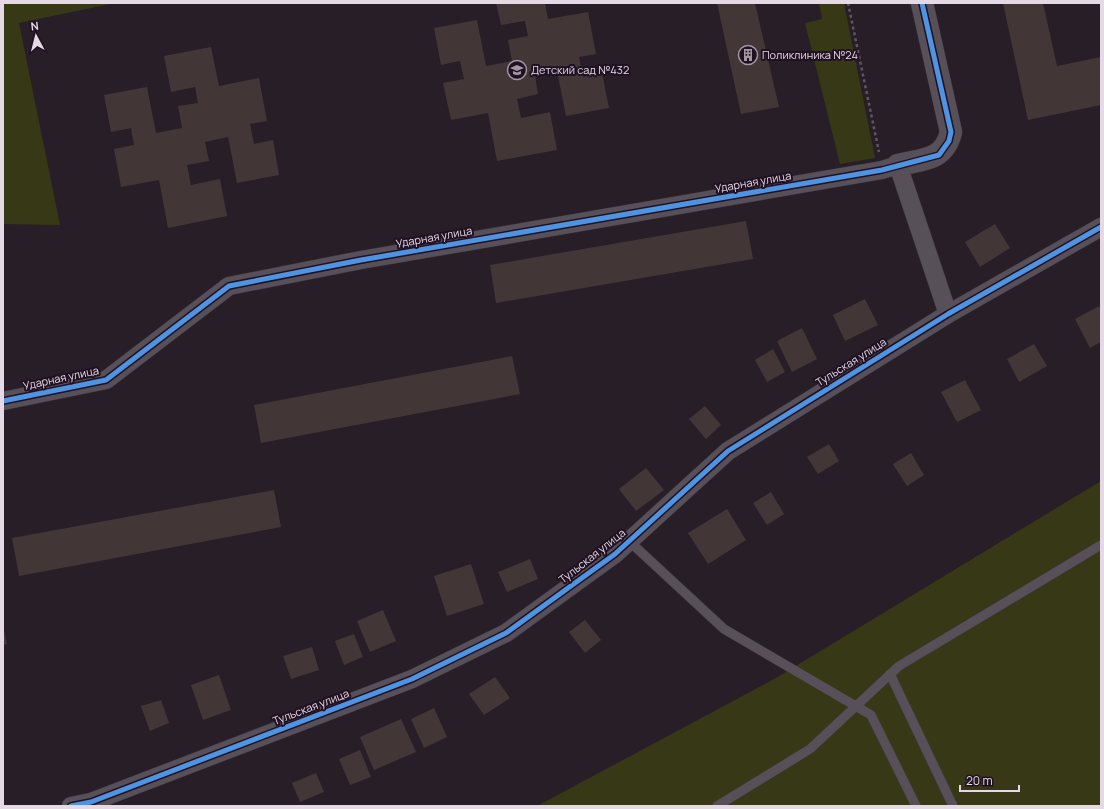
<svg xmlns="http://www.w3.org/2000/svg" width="1104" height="809" viewBox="0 0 1104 809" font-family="Manrope,sans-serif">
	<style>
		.green { fill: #373816 }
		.building { fill: #433636 }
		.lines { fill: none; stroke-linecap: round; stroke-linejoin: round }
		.service-casing { stroke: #423b43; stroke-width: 10 }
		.minor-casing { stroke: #423b43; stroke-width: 19 }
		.tertiary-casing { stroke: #423b43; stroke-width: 23 }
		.path { stroke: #5d565d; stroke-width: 2.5; stroke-dasharray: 3 3; stroke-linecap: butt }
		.service { stroke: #585058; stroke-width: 9 }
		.minor { stroke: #585058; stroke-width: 18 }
		.tertiary { stroke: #585058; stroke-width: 22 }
		.cycleway-casing { stroke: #211122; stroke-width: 8 }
		.cycleway { stroke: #4d94e3; stroke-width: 5 }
		.labels { text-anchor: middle; stroke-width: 4; stroke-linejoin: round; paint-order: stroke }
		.poi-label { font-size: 11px; fill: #e4d9e5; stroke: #211122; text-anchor: start }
		.street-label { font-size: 11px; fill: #e4d9e5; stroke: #211122 }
	</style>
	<rect width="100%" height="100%" fill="#281e28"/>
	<!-- green -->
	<g class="green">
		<polygon points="3,3 115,3 19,23 60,225 3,224"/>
		<polygon points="819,3 844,3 875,158 840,164 805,23 822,19"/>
		<polygon points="1101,481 1101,806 537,806 776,678"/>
	</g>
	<!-- building -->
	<g class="building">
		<polygon points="496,3 545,3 548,19 588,12 596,54 579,57 583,77 602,73 609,108 566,116 557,71 535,75 538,94 517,99 521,118 550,112 557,150 497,161 488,113 451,120 443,83 464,79 460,61 441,65 434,28 477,20 486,66 512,61 508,40 528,36 525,21 501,25"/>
		<polygon points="717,3 755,3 779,107 741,114"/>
		<polygon points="1003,3 1043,3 1057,66 1101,57 1101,105 1028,120"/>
		<polygon points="211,47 219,86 259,78 267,121 250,124 254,144 273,140 279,175 237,183 228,137 205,142 209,161 187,165 191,185 220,179 227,216 168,228 159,180 121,187 114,149 134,145 131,128 111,132 104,95 147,87 156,133 182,128 178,106 198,103 195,87 171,92 164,56"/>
		<polygon points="746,221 753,259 496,303 490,265"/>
		<polygon points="995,224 1010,248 980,267 965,242"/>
		<polygon points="865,299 878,325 845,341 833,315"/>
		<polygon points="1099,306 1101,311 1101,342 1090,348 1075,319"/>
		<polygon points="802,328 817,359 792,372 777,341"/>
		<polygon points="1034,344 1047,366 1019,382 1007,359"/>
		<polygon points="773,349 785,372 767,382 755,360"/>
		<polygon points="512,356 520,394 261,443 254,405"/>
		<polygon points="965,380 981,410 957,422 941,392"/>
		<polygon points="705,406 721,425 706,439 689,419"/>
		<polygon points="829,444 839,461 818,474 807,457"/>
		<polygon points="911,453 924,475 907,486 893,464"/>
		<polygon points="646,468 664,490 636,511 619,489"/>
		<polygon points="274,490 281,527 19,576 12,538"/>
		<polygon points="771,492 784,514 767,525 753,503"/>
		<polygon points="727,509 746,540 708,564 688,533"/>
		<polygon points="530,559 538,579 507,592 498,572"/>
		<polygon points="471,564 484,604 447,616 434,576"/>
		<polygon points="383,610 396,641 370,652 357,621"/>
		<polygon points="585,620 601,640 585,653 569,632"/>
		<polygon points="3,626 7,644 3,645"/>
		<polygon points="354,634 363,657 344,665 335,641"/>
		<polygon points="312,647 319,670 291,679 283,656"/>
		<polygon points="219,675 231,710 203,720 191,685"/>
		<polygon points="495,677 510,698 484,715 469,694"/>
		<polygon points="161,700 169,723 150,731 141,706"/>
		<polygon points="434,708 447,737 424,748 411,719"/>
		<polygon points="401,719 416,752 374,770 360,737"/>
		<polygon points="360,750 371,777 350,785 339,759"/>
		<polygon points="316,773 324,792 300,802 292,783"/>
	</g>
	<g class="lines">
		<!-- service casing -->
		<g class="service-casing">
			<g id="service">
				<polyline points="629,541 724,629 871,715 916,806"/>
				<polyline points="890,674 953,806"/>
				<polyline points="717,806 810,749 899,666 1101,545"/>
			</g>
		</g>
		<!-- minor casing -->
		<g class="minor-casing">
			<g id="minor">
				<polyline points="3,401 106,380 229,286 361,260 882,170 898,165 948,314"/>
				<polyline points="71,806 91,802 412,679 506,633 615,554 728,451 948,314 1101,227"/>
			</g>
		</g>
		<!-- tertiary casing -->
		<g class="tertiary-casing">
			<path id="tertiary" d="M898 165C923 159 944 161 951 132L922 3"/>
		</g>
		<!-- path -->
		<polyline class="path" points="848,3 879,152"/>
		<!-- service -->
		<use href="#service" class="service"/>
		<!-- minor -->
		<use href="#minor" class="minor"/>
		<!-- tertiary -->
		<use href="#tertiary" class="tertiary"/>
		<!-- cycleway casing -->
		<g class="cycleway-casing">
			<g id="cycleway">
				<polyline points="3,401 106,380 229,286 361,260 882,170 939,155 949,141 951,132 922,3"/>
				<polyline points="71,806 91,802 412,679 506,633 615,554 728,451 948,314 1101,227"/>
			</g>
		</g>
		<!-- cycleway -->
		<use href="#cycleway" class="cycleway"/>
	</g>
	<!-- icons -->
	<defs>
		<g id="building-ring" transform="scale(1)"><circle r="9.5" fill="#211122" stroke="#a298a3" stroke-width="1.5"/><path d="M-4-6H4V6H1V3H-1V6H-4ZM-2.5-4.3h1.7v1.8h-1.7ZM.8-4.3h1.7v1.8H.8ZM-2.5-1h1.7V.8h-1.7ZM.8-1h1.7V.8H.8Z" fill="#a298a3"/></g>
		<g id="school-ring" transform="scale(1)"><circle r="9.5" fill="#211122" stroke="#a298a3" stroke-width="1.5"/><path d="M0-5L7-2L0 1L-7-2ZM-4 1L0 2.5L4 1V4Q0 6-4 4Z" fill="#a298a3"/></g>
	</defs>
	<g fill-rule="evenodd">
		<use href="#building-ring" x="748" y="55"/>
		<use href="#school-ring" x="517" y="70"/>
	</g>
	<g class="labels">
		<!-- poi labels -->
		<g class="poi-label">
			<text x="762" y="59">Поликлиника №24</text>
			<text x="531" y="74">Детский сад №432</text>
		</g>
		<!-- street labels -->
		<g class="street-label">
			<text transform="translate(753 182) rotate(-10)" y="4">Ударная улица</text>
			<text transform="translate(434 237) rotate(-10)" y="4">Ударная улица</text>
			<text transform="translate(851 362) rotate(-32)" y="4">Тульская улица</text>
			<text transform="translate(61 378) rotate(-12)" y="4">Ударная улица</text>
			<text transform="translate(592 556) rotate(-38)" y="4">Тульская улица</text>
			<text transform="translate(311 707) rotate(-21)" y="4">Тульская улица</text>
		</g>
	</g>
	<!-- border -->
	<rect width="1104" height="809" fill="none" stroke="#e4d9e5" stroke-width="8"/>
	<!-- north arrow -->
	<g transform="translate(36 36) rotate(353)" stroke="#211122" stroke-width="3" paint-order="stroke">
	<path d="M0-3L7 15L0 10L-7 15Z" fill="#e4d9e5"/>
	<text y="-6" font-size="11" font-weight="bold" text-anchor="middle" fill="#e4d9e5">N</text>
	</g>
	<!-- scale -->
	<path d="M960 785v6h59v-6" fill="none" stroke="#e4d9e5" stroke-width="2"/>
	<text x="966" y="785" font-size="12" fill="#e4d9e5" stroke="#211122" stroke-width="3" paint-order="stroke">20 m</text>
</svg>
